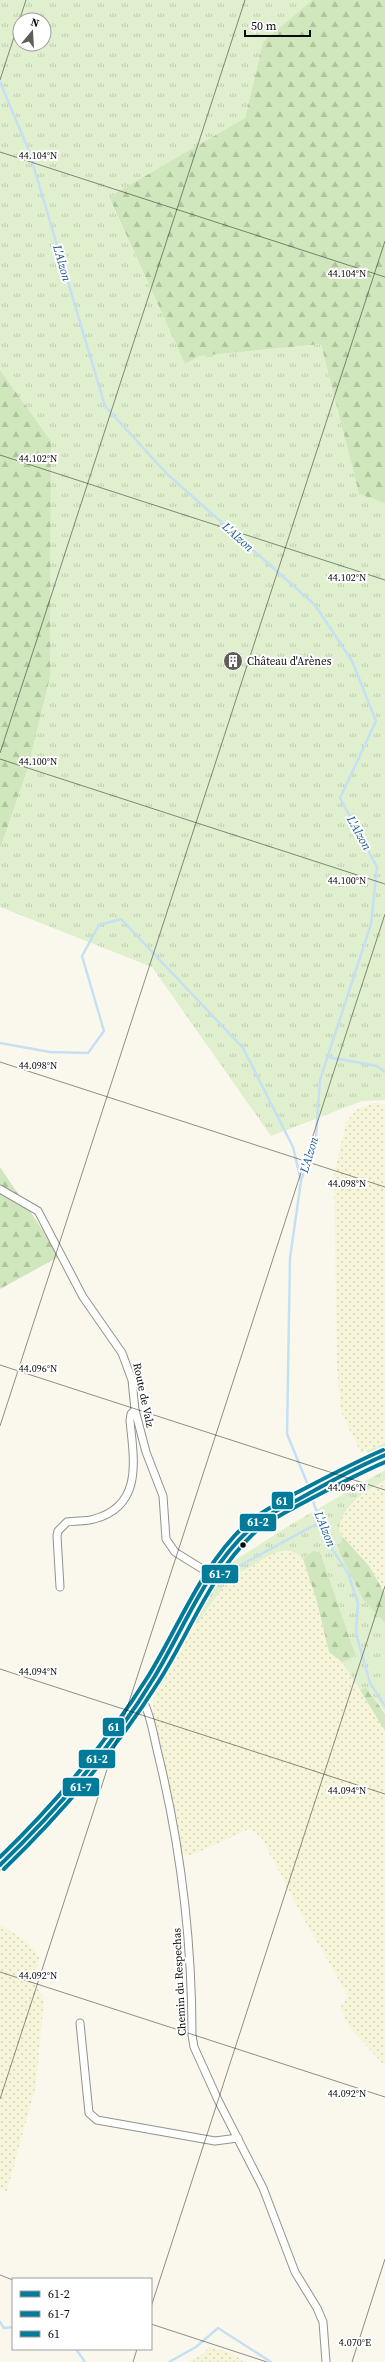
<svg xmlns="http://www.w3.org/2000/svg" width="385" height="2362" viewBox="0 0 385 2362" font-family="'Source Serif 4',serif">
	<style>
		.farmland { fill: url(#farmland-dots) }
		.grass { fill: url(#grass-tufts); fill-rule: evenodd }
		.forest { fill: url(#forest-firs) }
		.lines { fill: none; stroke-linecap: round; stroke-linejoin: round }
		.stream { stroke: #c6e0f3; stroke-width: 2.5 }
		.minor-casing { stroke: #93928d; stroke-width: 9 }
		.tertiary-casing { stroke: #93928d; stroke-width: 11 }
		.minor { stroke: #fefefc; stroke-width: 7 }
		.tertiary { stroke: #fefefc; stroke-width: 9 }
		.bus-1-casing { stroke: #fff; stroke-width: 7 }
		.bus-2-casing { stroke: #fff; stroke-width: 7 }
		.bus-3-casing { stroke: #fff; stroke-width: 7 }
		.bus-1 { stroke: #007b99; stroke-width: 4 }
		.bus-2 { stroke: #007b99; stroke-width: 4 }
		.bus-3 { stroke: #007b99; stroke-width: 4 }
		.ticks { fill: none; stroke: #0b0b0b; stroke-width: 1; stroke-opacity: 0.45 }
		.bus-dot { fill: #0b0b0b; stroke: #fff; stroke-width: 1.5 }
		.labels { text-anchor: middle; stroke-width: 4; stroke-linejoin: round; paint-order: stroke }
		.poi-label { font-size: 11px; fill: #0b0b0b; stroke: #fff; text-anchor: start }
		.street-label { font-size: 11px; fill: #0b0b0b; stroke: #fff }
		.water-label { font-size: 12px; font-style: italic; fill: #185898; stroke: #fff }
		.ticks-label { font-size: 10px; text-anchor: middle; fill: #0b0b0b; stroke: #fff; stroke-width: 4; stroke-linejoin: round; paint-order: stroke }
		.line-badge { stroke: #fff; stroke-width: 1.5 }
		.badge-label { font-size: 11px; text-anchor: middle; font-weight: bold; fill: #fff }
	</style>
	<defs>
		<pattern id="farmland-dots" width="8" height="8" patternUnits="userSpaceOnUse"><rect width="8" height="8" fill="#f6f5da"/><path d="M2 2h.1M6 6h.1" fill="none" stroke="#d2d1ba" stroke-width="1.8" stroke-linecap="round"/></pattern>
		<pattern id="grass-tufts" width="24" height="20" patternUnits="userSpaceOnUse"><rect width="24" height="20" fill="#e0efce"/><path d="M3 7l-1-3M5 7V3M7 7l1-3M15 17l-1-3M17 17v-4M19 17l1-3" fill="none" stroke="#bfccb0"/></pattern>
		<pattern id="forest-firs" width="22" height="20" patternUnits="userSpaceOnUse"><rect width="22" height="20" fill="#d0e6bc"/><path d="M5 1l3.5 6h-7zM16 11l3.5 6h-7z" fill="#b1c4a0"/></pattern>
	</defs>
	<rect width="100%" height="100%" fill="#faf8ed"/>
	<!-- farmland -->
	<g class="farmland">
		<polygon points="373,1103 385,1104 385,1443 361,1453 341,1412 337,1368 334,1175 346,1123 356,1110"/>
		<polygon points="385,1480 385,1594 369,1566 347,1542 339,1530 341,1516 347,1507"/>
		<polygon points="283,1551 294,1552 303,1559 316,1598 329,1652 342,1662 385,1731 385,2066 351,2029 340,2008 348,1996 300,1912 261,1837 249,1829 192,1855 185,1855 181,1853 153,1714 153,1701 165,1671 196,1624 232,1575 240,1573 271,1554"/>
		<polygon points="0,1924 27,1942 40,1957 33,1981 44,1998 36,2085 7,2191 0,2189"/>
		<polygon points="209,2347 231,2353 245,2362 188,2362 203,2354"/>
	</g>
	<!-- grass -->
	<g class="grass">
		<path d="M0 0H312L263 42 245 118 109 198 185 364 199 356 321 344 359 494 385 503V1100L362 1101 271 1136 152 967 0 907V849L28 768 50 677 51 441 0 370ZM20 20H44V44H20Z"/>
		<polygon points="385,1443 385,1448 369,1454 366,1451"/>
		<path d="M385 1470V1480C363 1494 343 1503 339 1530L343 1537 339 1545 364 1601 385 1623V1712L366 1687 360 1690 342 1662 356 1656 320 1552 313 1551 303 1559C281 1535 254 1571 232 1575L196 1624 192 1617 220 1570 290 1525Z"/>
	</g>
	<!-- forest -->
	<g class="forest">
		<polygon points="312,0 385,0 385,503 359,494 321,344 199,356 185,364 109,197 245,118 263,42"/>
		<polygon points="0,370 51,441 50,677 28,768 0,849"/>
		<polygon points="0,1167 60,1256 0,1289"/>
		<polygon points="343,1537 369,1566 385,1594 385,1623 364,1601 340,1554 339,1545"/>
		<polygon points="313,1551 320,1552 356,1656 342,1662 329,1652 316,1598 303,1559"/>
		<polygon points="366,1687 385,1714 385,1731 360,1690"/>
	</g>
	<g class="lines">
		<!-- stream -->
		<g class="stream">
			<polyline points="0,82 29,151 105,406 167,474 315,605 352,661 376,721 340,798 377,867 371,924 320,1080 316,1137 301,1181 290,1258 287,1434 310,1490"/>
			<polyline points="0,1043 50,1052 88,1053 104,1031 82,956 99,925 121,919 243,1048 293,1147 301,1181"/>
			<polyline points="328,1057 377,1066 385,1072"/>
			<polyline points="311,1495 320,1522 332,1549 348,1573 358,1603 356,1633 370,1683 385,1706"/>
			<polyline points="173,1653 208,1592 221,1576 320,1522"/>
			<polyline points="153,1690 164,1669"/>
			<polyline points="0,2322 4,2328 13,2327"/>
			<polyline points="76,2349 85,2362"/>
			<polyline points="169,2362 196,2347 218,2328 271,2362"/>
		</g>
		<!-- minor casing -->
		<g class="minor-casing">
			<g id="minor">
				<polyline points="0,1189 38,1211 83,1297 122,1353 132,1380 135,1410 146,1452 163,1496 166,1539 175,1552 212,1575"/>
				<path d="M60 1587 57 1536 58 1531 67 1522C76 1520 85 1522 94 1519 143 1506 134 1460 130 1421L131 1414 135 1410"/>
				<path d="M141 1697C151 1714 154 1739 159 1758 181 1849 192 1942 192 2035L194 2047 218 2100 263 2188 295 2272 317 2308 323 2322 326 2362"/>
				<polyline points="80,2023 89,2113 97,2120 215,2141 238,2138"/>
			</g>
		</g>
		<!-- tertiary casing -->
		<g class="tertiary-casing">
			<path id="tertiary" d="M0 1865C60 1809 112 1746 155 1676 184 1627 206 1571 248 1531 260 1519 276 1512 291 1503 322 1486 352 1469 385 1455"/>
		</g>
		<!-- minor -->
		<use href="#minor" class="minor"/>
		<!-- tertiary -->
		<use href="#tertiary" class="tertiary"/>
		<!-- bus-1 casing -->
		<g class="bus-1-casing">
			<path id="bus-1" d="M0 1865C59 1808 113 1746 155 1676 185 1626 206 1569 250 1529 264 1516 282 1508 299 1499 327 1483 355 1468 385 1455"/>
		</g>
		<!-- bus-2 casing -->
		<g class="bus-2-casing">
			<path id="bus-2" d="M4 1869C63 1812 115 1751 159 1681 190 1632 210 1575 253 1534 266 1522 283 1514 299 1505 327 1490 355 1475 385 1462"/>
		</g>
		<!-- bus-3 casing -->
		<g class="bus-3-casing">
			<path id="bus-3" d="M0 1857C57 1802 107 1742 149 1675 180 1624 201 1567 245 1525 260 1512 279 1503 296 1493 325 1478 353 1463 383 1450"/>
		</g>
		<!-- bus-1 -->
		<use href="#bus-1" class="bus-1"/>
		<!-- bus-2 -->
		<use href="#bus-2" class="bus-2"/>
		<!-- bus-3 -->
		<use href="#bus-3" class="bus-3"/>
	</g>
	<!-- ticks -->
	<path class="ticks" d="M0 80 26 0M0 152 385 277M0 455 385 580M0 753 245 0M0 759 385 884M0 1062 385 1187M0 1365 385 1490M0 1426 385 241M0 1669 385 1794M0 1972 385 2097M0 2099 385 914M0 2275 13 2280M151 2307 385 1586M151 2324 267 2362M133 2362 137 2349M352 2362 385 2259"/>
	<!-- icons -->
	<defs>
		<g id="building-disc" transform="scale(1)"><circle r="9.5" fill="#5f5e5a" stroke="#fff"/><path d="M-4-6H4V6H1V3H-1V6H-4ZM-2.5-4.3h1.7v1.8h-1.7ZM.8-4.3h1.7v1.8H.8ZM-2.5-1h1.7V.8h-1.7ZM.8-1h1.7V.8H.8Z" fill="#fff"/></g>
	</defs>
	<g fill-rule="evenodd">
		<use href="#building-disc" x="233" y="661"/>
	</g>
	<!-- markers -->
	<circle class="bus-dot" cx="243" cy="1545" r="3.5"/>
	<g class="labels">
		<!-- poi labels -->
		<g class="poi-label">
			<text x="247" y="665">Château d'Arènes</text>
		</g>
		<!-- street labels -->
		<g class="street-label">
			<text transform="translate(144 1395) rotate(78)" y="4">Route de Valz</text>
			<text transform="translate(179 1982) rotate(-93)" y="4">Chemin du Respechas</text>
		</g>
		<!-- water labels -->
		<g class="water-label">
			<text transform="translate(62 263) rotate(74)" y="4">L'Alzon</text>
			<text transform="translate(238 537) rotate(42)" y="4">L'Alzon</text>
			<text transform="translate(359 833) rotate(61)" y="4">L'Alzon</text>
			<text transform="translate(309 1155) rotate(-73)" y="4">L'Alzon</text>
			<text transform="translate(325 1529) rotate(68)" y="4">L'Alzon</text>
		</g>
	</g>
	<g class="ticks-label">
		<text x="38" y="159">44.104°N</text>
		<text x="347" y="277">44.104°N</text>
		<text x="38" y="462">44.102°N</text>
		<text x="347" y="581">44.102°N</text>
		<text x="38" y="765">44.100°N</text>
		<text x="347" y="884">44.100°N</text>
		<text x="38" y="1069">44.098°N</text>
		<text x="347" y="1187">44.098°N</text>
		<text x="38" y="1372">44.096°N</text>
		<text x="347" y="1491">44.096°N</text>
		<text x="38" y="1675">44.094°N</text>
		<text x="347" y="1794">44.094°N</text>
		<text x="38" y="1979">44.092°N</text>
		<text x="347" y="2097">44.092°N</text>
		<text x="355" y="2346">4.070°E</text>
	</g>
	<g class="line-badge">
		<rect x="271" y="1491" width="23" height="19" rx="4" fill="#007b99"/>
		<rect x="239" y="1513" width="38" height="19" rx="4" fill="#007b99"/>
		<rect x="201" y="1564" width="38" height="20" rx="4" fill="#007b99"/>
		<rect x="102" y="1717" width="23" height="20" rx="4" fill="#007b99"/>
		<rect x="78" y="1749" width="38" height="20" rx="4" fill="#007b99"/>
		<rect x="62" y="1777" width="38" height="20" rx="4" fill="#007b99"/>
	</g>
	<g class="badge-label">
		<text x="282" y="1505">61</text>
		<text x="258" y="1526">61-2</text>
		<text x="220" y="1578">61-7</text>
		<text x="114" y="1731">61</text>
		<text x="97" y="1763">61-2</text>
		<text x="81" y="1791">61-7</text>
	</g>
	<!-- legend -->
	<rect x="12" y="2278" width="140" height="72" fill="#ffffff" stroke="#9d9d9d"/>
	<rect x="20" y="2291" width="20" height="6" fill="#007b99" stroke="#9d9d9d"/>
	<text x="48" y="2298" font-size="12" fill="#0b0b0b">61-2</text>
	<rect x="20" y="2311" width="20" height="6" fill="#007b99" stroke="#9d9d9d"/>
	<text x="48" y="2318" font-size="12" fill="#0b0b0b">61-7</text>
	<rect x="20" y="2331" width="20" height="6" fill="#007b99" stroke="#9d9d9d"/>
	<text x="48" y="2338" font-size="12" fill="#0b0b0b">61</text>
	<!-- north arrow -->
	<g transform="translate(32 32) rotate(18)"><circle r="19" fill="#ffffff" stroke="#9d9d9d"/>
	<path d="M0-3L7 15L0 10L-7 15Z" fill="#5f5e5a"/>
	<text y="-6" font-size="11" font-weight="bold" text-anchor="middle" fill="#0b0b0b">N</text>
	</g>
	<!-- scale -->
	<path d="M245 30v6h65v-6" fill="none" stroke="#0b0b0b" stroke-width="2"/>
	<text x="251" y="30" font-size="12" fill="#0b0b0b" stroke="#ffffff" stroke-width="3" paint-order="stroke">50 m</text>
</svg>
